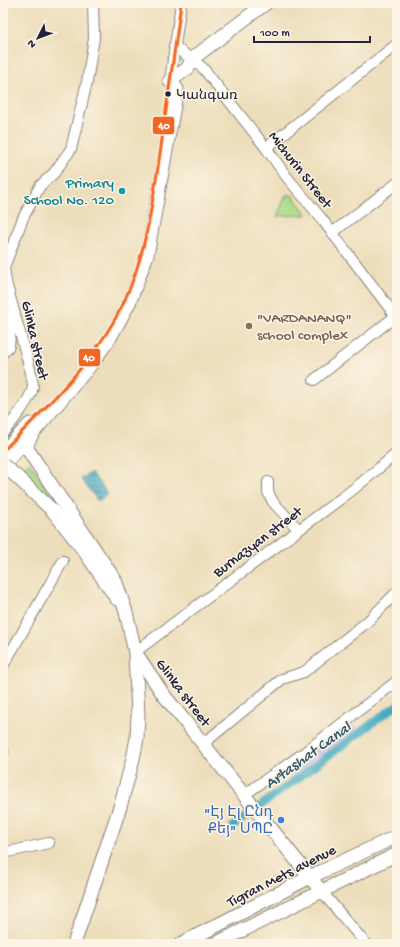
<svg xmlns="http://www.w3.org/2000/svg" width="400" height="947" viewBox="0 0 400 947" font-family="'Gochi Hand','Noto Sans Armenian',sans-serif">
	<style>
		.industrial { fill: #c6c0d9 }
		.grass { fill: #abdb89; stroke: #667e62 }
		.water { fill: url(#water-rules); stroke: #32667e }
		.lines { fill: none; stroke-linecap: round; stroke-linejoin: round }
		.canal { stroke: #41a9c1; stroke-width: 8 }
		.minor-casing { stroke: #88807b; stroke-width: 12 }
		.major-casing { stroke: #88807b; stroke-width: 15 }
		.minor { stroke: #fff; stroke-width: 10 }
		.major { stroke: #fff; stroke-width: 13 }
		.major-bridge-casing { stroke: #88807b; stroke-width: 15; stroke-linecap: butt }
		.major-bridge { stroke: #fff; stroke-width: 13 }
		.bus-1-casing { stroke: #fcf5e5; stroke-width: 6 }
		.bus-1 { stroke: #f26522; stroke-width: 3 }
		.bus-dot { fill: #22223b; stroke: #fcf5e5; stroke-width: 1.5 }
		.culture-dot { fill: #0f9aa8; stroke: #fcf5e5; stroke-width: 1.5 }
		.education-dot { fill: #8d6e63; stroke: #fcf5e5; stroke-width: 1.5 }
		.shop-dot { fill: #3f7fe0; stroke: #fcf5e5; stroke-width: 1.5 }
		.labels { text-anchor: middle; stroke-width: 3; stroke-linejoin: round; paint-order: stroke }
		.bus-label { font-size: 14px; fill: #22223b; stroke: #fcf5e5; text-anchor: start }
		.street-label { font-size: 15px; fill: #22223b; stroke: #fcf5e5 }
		.culture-label { font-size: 15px; fill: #0d838f; stroke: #fcf5e5; text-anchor: end }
		.education-label { font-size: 15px; fill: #785e54; stroke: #fcf5e5; text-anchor: start }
		.shop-label { font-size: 15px; fill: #366cbe; stroke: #fcf5e5; text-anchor: end }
		.water-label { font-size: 16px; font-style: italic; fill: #2e5871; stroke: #fcf5e5 }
		.line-badge { stroke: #fcf5e5; stroke-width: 1.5 }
		.badge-label { font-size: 11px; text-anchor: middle; font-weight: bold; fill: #fff }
	</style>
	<defs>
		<pattern id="water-rules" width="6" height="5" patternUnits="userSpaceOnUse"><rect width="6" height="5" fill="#41a9c1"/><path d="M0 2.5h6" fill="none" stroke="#36899e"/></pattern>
	</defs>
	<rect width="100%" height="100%" fill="#fcf5e5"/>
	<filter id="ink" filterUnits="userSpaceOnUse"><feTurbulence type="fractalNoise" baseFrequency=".025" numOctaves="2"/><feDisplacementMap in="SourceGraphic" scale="8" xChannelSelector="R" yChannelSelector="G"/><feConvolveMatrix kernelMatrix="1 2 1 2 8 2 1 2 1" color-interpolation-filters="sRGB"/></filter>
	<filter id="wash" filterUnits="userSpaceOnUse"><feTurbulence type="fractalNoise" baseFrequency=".012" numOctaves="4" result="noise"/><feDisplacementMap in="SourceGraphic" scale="16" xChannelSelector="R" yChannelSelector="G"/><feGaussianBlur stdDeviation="0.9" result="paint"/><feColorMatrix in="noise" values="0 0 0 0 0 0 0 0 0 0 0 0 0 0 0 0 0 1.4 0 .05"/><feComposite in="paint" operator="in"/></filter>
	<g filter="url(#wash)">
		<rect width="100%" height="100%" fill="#eddebb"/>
		<!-- industrial -->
		<polygon class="industrial" points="350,721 357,730 293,777 287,769"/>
		<!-- grass -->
		<g class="grass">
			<polygon points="286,195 292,195 307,215 277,216"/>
			<polygon points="29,462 99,565 20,472"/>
		</g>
		<!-- water -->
		<polygon class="water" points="91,472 108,494 98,501 81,479"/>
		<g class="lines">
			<!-- canal -->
			<polyline class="canal" points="233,826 397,705"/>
		</g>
	</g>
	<g filter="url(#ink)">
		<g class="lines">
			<!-- minor casing -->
			<g class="minor-casing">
				<g id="minor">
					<polyline points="174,46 203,68 266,148 286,176 321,218 397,318"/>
					<polyline points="170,81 181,3"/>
					<polyline points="266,148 397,44"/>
					<polyline points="332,233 397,183"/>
					<polyline points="5,265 23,218 40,186 54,173 71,149 87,82 94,38 93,3"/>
					<polyline points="3,353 9,346 12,312"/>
					<polyline points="314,380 397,315"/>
					<path d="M3 432C12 423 32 398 33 386 33 382 31 377 31 373L6 282 3 259"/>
					<polyline points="268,482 268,492 273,502 298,529"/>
					<polyline points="135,652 355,488 397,453"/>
					<polyline points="3,666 63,561"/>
					<polyline points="203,744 282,679 304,672 367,622 397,592"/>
					<polyline points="3,751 3,752"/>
					<polyline points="244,795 305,752 397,681"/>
					<polyline points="3,853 49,843"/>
					<polyline points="322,892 366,944"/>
				</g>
			</g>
			<!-- major casing -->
			<g class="major-casing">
				<g id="major">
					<polyline points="170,81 188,68 192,59 266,3"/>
					<polyline points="32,434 27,444 28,450 115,580 126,612 135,652 163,694 322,892"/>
					<polyline points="3,452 30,424"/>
					<polyline points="3,465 32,434 93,362 111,336 129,303 147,255 177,89 170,81"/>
					<polyline points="16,476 53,511 85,552 117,599"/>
					<polyline points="74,944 120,807 133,759 137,738 138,714 135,654"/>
					<polyline points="181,944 310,877 397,836"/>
					<polyline points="215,944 397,854"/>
				</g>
			</g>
			<!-- minor -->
			<use href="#minor" class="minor"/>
			<!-- major -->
			<use href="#major" class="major"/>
			<!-- major-bridge casing -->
			<g class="major-bridge-casing">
				<polyline id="major-bridge" points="3,465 16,476"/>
			</g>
			<!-- major-bridge -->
			<use href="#major-bridge" class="major-bridge"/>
			<!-- bus-1 casing -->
			<g class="bus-1-casing">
				<path id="bus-1" d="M6 448C49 404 101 355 126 297 147 250 153 198 161 147 167 99 175 51 181 3"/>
			</g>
			<!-- bus-1 -->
			<use href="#bus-1" class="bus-1"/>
		</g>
	</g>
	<!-- markers -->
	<circle class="bus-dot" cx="168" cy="94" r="3.5"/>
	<circle class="culture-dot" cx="122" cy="191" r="4"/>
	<circle class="education-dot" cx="249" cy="326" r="4"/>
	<circle class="shop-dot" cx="281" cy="820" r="4"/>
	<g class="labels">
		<!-- bus labels -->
		<g class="bus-label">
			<text x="176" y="99">Կանգառ</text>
		</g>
		<!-- street labels -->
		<g class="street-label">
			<text transform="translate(301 169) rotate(52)" y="5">Michurin Street</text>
			<text transform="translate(36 340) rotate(77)" y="5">Glinka street</text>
			<text transform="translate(257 541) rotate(-37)" y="5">Burnazyan street</text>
			<text transform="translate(184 692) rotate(53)" y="5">Glinka street</text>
			<text transform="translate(281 875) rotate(-27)" y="5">Tigran Mets avenue</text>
		</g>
		<!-- culture labels -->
		<g class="culture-label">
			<text x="114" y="187">Primary<tspan x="114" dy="17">School No. 120</tspan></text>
		</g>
		<!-- education labels -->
		<g class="education-label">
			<text x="257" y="322">"VARDANANQ"<tspan x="257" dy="17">school complex</tspan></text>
		</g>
		<!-- shop labels -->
		<g class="shop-label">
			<text x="273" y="816">"Էյ Էլ Ընդ<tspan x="273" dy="17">Քեյ" ՍՊԸ</tspan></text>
		</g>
		<!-- water labels -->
		<g class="water-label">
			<text transform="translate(307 754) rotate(-36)" y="6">Artashat Canal</text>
		</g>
	</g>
	<g class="line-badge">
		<rect x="152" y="116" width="23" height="19" rx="4" fill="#f26522"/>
		<rect x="78" y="348" width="23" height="19" rx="4" fill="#f26522"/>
	</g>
	<g class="badge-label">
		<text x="164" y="129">40</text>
		<text x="89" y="361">40</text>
	</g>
	<!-- margin -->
	<rect width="400" height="947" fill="none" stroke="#fcf5e5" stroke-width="16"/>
	<!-- north arrow -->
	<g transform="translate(38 38) rotate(228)" stroke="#fcf5e5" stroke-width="3" paint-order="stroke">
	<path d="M0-3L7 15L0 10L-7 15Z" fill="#22223b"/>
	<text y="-6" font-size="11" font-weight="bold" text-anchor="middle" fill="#22223b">N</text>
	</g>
	<!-- scale -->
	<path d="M254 36v6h116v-6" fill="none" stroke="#22223b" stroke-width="2"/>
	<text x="260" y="36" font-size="12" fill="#22223b" stroke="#fcf5e5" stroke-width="3" paint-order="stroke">100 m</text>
</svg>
